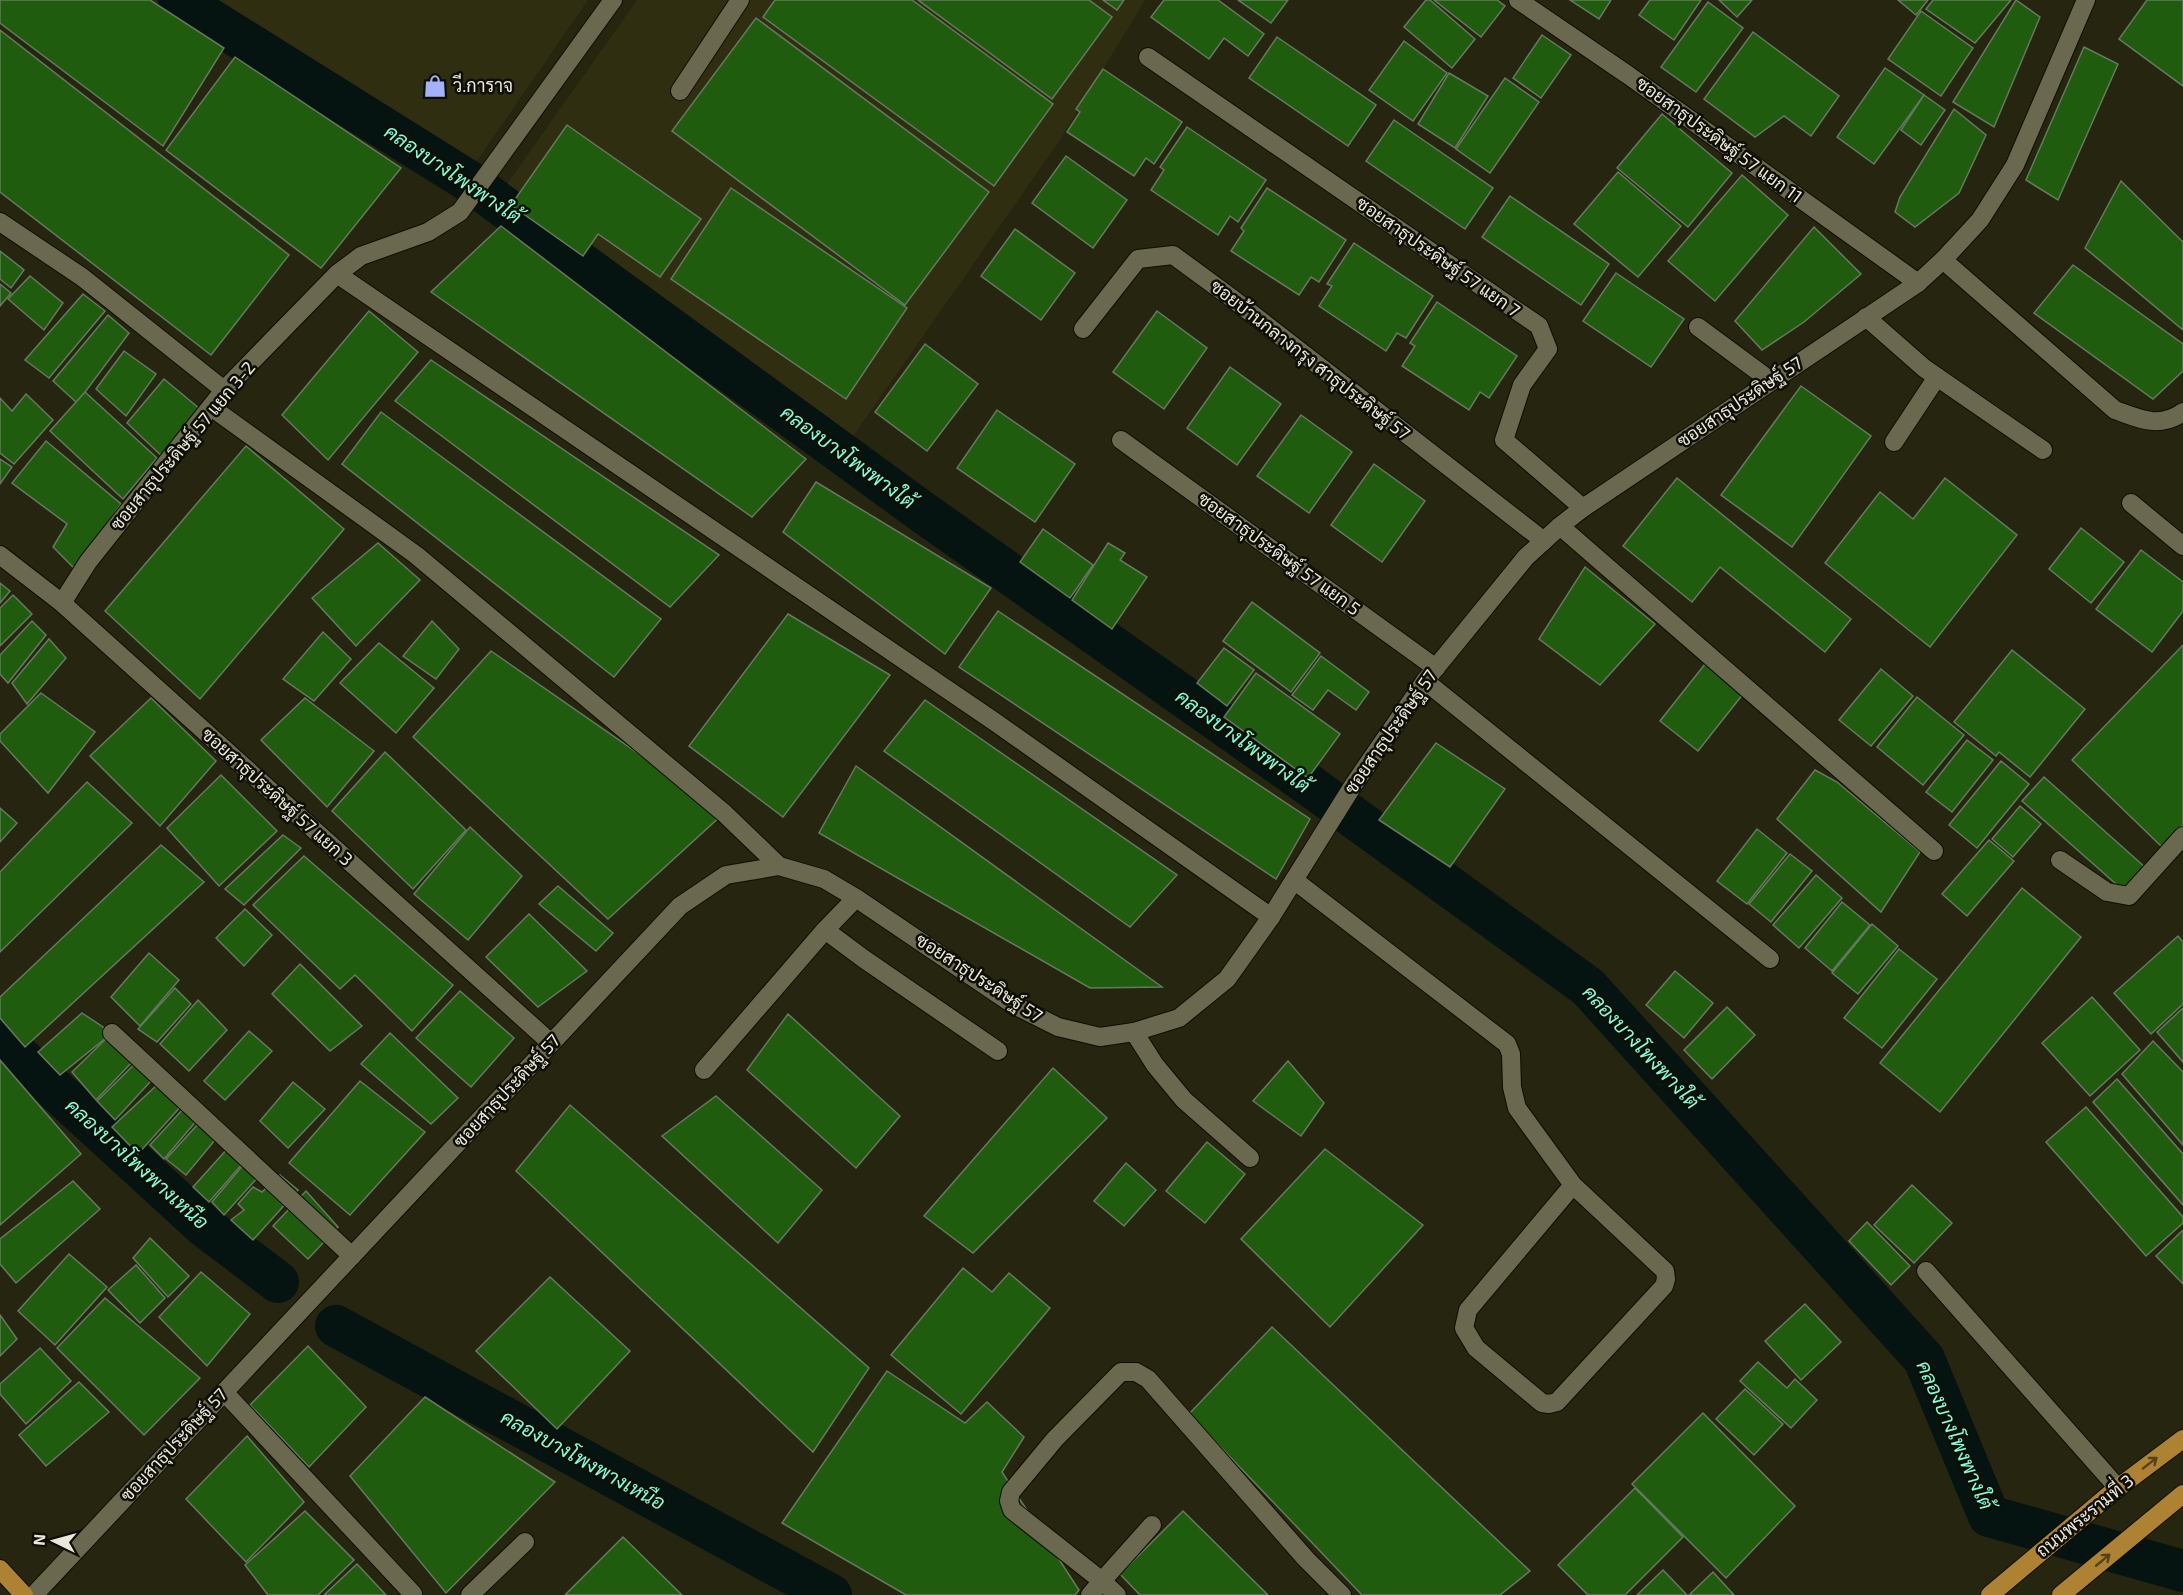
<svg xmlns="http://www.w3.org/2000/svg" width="2183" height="1595" viewBox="0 0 2183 1595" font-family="'Exo 2',Sarabun,sans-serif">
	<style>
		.built { fill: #302e11 }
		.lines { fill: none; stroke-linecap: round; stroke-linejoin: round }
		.canal { stroke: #051410; stroke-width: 42 }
		.building { fill: #205c0d; stroke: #677863; stroke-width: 1.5 }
		.minor-casing { stroke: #0f0e00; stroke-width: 20 }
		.major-casing { stroke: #0f0e00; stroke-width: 20 }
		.minor { stroke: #6a6950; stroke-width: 18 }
		.major { stroke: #ae8233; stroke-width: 18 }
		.oneway { stroke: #56421a }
		.labels { text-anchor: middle; stroke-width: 5; stroke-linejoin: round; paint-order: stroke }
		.poi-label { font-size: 18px; fill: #e9e8db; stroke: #0e0e05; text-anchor: start }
		.street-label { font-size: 18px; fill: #e9e8db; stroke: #0e0e05 }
		.water-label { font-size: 20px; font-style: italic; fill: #81fedb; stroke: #0e0e05 }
	</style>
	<rect width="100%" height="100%" fill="#26250f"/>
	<!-- built -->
	<g class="built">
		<polygon points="215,0 588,0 470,171 213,2"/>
		<polygon points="637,0 1145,0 1058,143 849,442 502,191"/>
	</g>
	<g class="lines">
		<!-- canal -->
		<g class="canal">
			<polyline points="179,0 467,180 921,511 1309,785 1588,987 1924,1359 1989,1516 2183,1571"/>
			<polyline points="0,1039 204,1226 278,1282"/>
			<polyline points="336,1326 831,1595"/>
		</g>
	</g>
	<!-- building -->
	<g class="building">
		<polygon points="0,0 150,0 224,48 163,146 0,23"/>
		<polygon points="775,0 912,0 1053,104 994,186 763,17"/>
		<polygon points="918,0 1089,0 1112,17 1052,99"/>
		<polygon points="1103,0 1124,0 1117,10"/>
		<polygon points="1164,0 1218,0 1264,34 1248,56 1224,38 1209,59 1151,17"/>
		<polygon points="1238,0 1288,0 1271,23"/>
		<polygon points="1426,0 1430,0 1475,39 1452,68 1404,27"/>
		<polygon points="1434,0 1497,0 1505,6 1481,37"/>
		<polygon points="1570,0 1611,0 1599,19"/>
		<polygon points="1650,0 1701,0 1674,40 1639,15"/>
		<polygon points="1719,0 1752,0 1737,17"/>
		<polygon points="1898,0 1928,0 1916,15"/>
		<polygon points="1933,0 2011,0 1975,43 1926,9"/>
		<polygon points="2016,0 2040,17 1994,127 1953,102"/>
		<polygon points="2147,0 2183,0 2183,86 2119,39"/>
		<polygon points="1708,2 1743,28 1696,92 1661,67"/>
		<polygon points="1921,11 1973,48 1941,96 1888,59"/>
		<polygon points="756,18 989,192 905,305 672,131"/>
		<polygon points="0,30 289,255 211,355 0,192"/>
		<polygon points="1753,32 1839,96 1811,136 1784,116 1755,137 1704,99"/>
		<polygon points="1542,35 1571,55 1541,98 1513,78"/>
		<polygon points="1277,37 1376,105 1348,146 1249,78"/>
		<polygon points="1404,41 1447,73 1413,121 1369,90"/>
		<polygon points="2084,47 2118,64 2058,200 2026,180"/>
		<polygon points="235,57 401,168 321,268 166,150"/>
		<polygon points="1885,68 1924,95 1874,164 1837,137"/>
		<polygon points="1103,69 1182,122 1154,164 1146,158 1134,176 1067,132 1080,112 1076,109"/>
		<polygon points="1449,73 1488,96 1455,148 1418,124"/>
		<polygon points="1505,78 1539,102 1490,173 1456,149"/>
		<polygon points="1924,95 1945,110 1921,145 1901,130"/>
		<polygon points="1954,109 1986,135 1959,193 1915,227 1895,212 1900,197"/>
		<polygon points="1662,114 1732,173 1688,227 1617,168"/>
		<polygon points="1394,120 1493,188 1465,229 1366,161"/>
		<polygon points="567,125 701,219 660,277 598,234 583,256 511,205"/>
		<polygon points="1187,127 1266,180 1238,222 1230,216 1218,235 1151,190 1164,170 1160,167"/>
		<polygon points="1066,156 1127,200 1093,248 1032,203"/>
		<polygon points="1618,172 1681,226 1638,277 1574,224"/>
		<polygon points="1742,175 1788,215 1715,301 1668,261"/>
		<polygon points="2121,181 2183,242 2183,330 2085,248"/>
		<polygon points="731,188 907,308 846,399 671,279"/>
		<polygon points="1267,188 1346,240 1319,282 1311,277 1299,295 1231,251 1244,231 1241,228"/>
		<polygon points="1510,196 1609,264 1581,305 1482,237"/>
		<polygon points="501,226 806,459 752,517 431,292"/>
		<polygon points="1814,227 1861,274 1804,322 1762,350 1735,321"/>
		<polygon points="1015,229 1075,273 1041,320 981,276"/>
		<polygon points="1354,243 1433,296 1406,338 1397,333 1386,351 1319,306 1332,286 1327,284"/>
		<polygon points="0,251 24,270 11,288 0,279"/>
		<polygon points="2073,265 2183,344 2183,371 2153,399 2034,313"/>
		<polygon points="1616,273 1684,319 1651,367 1583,321"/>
		<polygon points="30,276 63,303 44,330 8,299"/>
		<polygon points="0,284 11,293 0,306"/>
		<polygon points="83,294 105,311 49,378 25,360"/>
		<polygon points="1437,302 1517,356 1489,398 1480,392 1469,410 1402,366 1415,346 1410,343"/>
		<polygon points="369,311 418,352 328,460 282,415"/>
		<polygon points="1157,311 1207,348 1164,409 1113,372"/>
		<polygon points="108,315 129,333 77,403 53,381"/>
		<polygon points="925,344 978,384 927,451 875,412"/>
		<polygon points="124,351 156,374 126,416 96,389"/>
		<polygon points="431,360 719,555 670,607 395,401"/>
		<polygon points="1230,367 1281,404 1237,465 1187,428"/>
		<polygon points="164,379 206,414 168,462 127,423"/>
		<polygon points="1801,386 1871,436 1792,547 1721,495"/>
		<polygon points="85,392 157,458 123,499 50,431"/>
		<polygon points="26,394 53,420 14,464 0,453 0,398 12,411"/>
		<polygon points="997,410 1075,464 1035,522 957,468"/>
		<polygon points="381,412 661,619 614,677 342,464"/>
		<polygon points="1301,415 1352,452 1309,513 1257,476"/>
		<polygon points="46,441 121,504 75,569 53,547 67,524 12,483"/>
		<polygon points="246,446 344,529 200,699 105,611"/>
		<polygon points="0,459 12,467 0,484"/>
		<polygon points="1374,464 1425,501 1382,562 1331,525"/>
		<polygon points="1677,478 1851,619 1825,652 1720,567 1692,602 1623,546"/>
		<polygon points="1945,478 2017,535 1930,647 1825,563 1880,492 1913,519"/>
		<polygon points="816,482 991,588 945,654 783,532"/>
		<polygon points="2081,528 2124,562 2091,603 2049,569"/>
		<polygon points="1043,529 1093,565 1070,598 1020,562"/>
		<polygon points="378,543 420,580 356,646 312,598"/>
		<polygon points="1108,543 1125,553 1120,560 1147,577 1112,629 1072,600"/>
		<polygon points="2141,550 2183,582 2183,611 2152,652 2096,609"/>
		<polygon points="1585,567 1655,624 1600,685 1539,639"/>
		<polygon points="0,583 10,591 0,603"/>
		<polygon points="13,595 32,614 0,646 0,608"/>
		<polygon points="1252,602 1320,653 1291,692 1223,641"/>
		<polygon points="998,611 1310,819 1276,879 959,667"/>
		<polygon points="788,614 890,675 783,817 689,746"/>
		<polygon points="32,621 46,635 8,683 0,674 0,655"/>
		<polygon points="432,621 459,649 436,679 403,656"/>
		<polygon points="323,632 351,659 314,701 283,679"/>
		<polygon points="49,639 66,658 27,704 12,683"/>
		<polygon points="379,643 434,688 396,733 340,683"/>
		<polygon points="2183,645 2183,825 2162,847 2072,760"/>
		<polygon points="1224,648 1254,670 1227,706 1197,683"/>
		<polygon points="2012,650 2085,709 2030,777 1999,752 1996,756 1954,722"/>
		<polygon points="491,651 724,813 608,919 413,737"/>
		<polygon points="1321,656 1369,692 1356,710 1328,690 1313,710 1292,695"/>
		<polygon points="1705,664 1743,694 1698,751 1660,721"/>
		<polygon points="1881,669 1913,696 1871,746 1839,720"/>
		<polygon points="1256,673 1340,734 1308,778 1224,717"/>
		<polygon points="41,693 95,732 48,793 0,741 0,734"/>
		<polygon points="1917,697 1964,735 1923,785 1877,747"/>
		<polygon points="151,698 216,761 160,826 90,756"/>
		<polygon points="305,698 374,751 327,807 261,740"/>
		<polygon points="925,700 1177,875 1130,927 884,751"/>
		<polygon points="1967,740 1993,760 1952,812 1926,792"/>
		<polygon points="1436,743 1505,789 1450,867 1379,820"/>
		<polygon points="385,752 466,830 413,889 332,811"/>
		<polygon points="2001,761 2029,784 1977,848 1949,825"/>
		<polygon points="856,766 1162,987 1090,988 819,833"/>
		<polygon points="1815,770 1837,782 1920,852 1881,912 1777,819"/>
		<polygon points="221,775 277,831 219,886 167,828"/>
		<polygon points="2044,777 2146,868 2125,892 2022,801"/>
		<polygon points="87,782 132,823 0,952 0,872"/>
		<polygon points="2020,806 2041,824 2013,857 1992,839"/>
		<polygon points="0,808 17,823 0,842"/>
		<polygon points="470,827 522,876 468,940 414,894"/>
		<polygon points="1757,829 1787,853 1747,904 1717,881"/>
		<polygon points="283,835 301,848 244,905 225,889"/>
		<polygon points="1989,840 2014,861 1967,916 1942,894"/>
		<polygon points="161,845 204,882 25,1047 0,1018 0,997"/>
		<polygon points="1790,854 1812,871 1771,922 1749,904"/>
		<polygon points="304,856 453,985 412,1031 355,975 340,989 253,905"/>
		<polygon points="1816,875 1842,898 1799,948 1773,925"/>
		<polygon points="558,886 613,933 596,951 539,904"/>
		<polygon points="2022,888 2081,937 1940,1112 1880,1063"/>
		<polygon points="1842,902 1870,925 1832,971 1805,948"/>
		<polygon points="245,909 272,935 244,966 216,938"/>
		<polygon points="529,914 587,971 538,1007 486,957"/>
		<polygon points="1872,924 1898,946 1858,994 1832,973"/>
		<polygon points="2178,936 2183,942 2183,1004 2151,1034 2114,993"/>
		<polygon points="1899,949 1937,979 1882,1048 1844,1018"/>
		<polygon points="149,953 179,980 140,1026 111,997"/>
		<polygon points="300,964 362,1026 330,1051 272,994"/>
		<polygon points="1675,971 1713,1003 1684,1038 1646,1005"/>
		<polygon points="175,988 191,1004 157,1042 138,1029"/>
		<polygon points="460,991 514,1038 471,1087 416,1038"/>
		<polygon points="2092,997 2140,1050 2090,1096 2042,1043"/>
		<polygon points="198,1000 227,1030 189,1071 160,1044"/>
		<polygon points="1727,1007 1755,1035 1712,1079 1684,1050"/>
		<polygon points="2183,1008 2183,1062 2157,1032"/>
		<polygon points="82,1013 112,1033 60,1075 38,1052"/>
		<polygon points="788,1014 900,1116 856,1168 747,1070"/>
		<polygon points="249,1031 272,1051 225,1100 204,1081"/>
		<polygon points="112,1033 134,1060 96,1100 72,1072"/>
		<polygon points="390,1033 458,1098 431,1124 361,1064"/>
		<polygon points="2153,1041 2183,1072 2183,1145 2122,1074"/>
		<polygon points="146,1053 162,1069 115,1120 97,1101"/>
		<polygon points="0,1060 81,1154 0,1225"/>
		<polygon points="1288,1061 1324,1103 1301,1136 1253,1101"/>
		<polygon points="1053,1068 1107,1118 973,1253 924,1216"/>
		<polygon points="2117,1079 2183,1154 2183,1205 2093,1102"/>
		<polygon points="360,1081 425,1132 350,1215 289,1163"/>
		<polygon points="293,1082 325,1109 288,1148 260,1121"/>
		<polygon points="158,1084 182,1105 138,1154 112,1127"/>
		<polygon points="716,1096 822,1190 778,1243 662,1136"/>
		<polygon points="570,1105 869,1368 813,1452 516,1171"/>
		<polygon points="185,1107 198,1119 164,1159 150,1145"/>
		<polygon points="2086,1107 2183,1217 2183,1223 2146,1256 2046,1142"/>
		<polygon points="200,1122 220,1134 186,1175 166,1159"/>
		<polygon points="1207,1142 1245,1174 1205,1223 1166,1191"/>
		<polygon points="228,1148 244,1162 209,1202 193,1187"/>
		<polygon points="1325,1149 1423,1225 1330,1327 1241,1239"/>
		<polygon points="1126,1163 1156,1190 1124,1226 1094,1201"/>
		<polygon points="244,1164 259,1176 224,1215 212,1202"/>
		<polygon points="280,1175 298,1190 253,1240 231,1220 244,1210 238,1204 253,1187 262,1192"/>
		<polygon points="73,1181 100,1209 16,1283 0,1264 0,1239"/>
		<polygon points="1912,1185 1952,1223 1914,1263 1874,1225"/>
		<polygon points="306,1191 338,1227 308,1259 273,1226"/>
		<polygon points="1867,1222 1910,1266 1891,1285 1849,1241"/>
		<polygon points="2183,1230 2183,1284 2156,1256"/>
		<polygon points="150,1238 189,1276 168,1297 133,1258"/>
		<polygon points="69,1254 107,1287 55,1345 18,1311"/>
		<polygon points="136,1265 165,1298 140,1323 108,1290"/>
		<polygon points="963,1268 992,1292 1009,1273 1050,1308 961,1414 891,1355"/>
		<polygon points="201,1272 250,1314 207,1366 159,1317"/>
		<polygon points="550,1277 630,1351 557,1429 476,1351"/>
		<polygon points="105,1298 200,1378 144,1435 57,1348"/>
		<polygon points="1805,1304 1841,1342 1801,1380 1765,1341"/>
		<polygon points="0,1315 17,1339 0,1356"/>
		<polygon points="1272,1327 1530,1571 1500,1595 1362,1595 1189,1414"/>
		<polygon points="308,1346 366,1407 309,1467 250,1405"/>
		<polygon points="40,1348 71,1381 26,1424 0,1394 0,1384"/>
		<polygon points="1758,1362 1787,1388 1795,1379 1817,1400 1791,1428 1740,1381"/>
		<polygon points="887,1371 965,1423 987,1402 1024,1437 1002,1472 1079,1590 1075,1595 906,1595 782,1523"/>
		<polygon points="79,1382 109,1412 46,1466 19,1435"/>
		<polygon points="1745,1389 1783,1424 1754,1455 1716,1419"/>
		<polygon points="425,1397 555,1482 446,1593 350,1476"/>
		<polygon points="1703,1413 1795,1506 1726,1578 1632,1484"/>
		<polygon points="247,1436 304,1502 246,1562 186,1499"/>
		<polygon points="1635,1488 1683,1537 1625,1595 1588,1595 1558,1565"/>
		<polygon points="305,1511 354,1560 318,1595 268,1595 245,1565"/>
		<polygon points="1183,1511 1268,1595 1140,1595 1120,1574"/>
		<polygon points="623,1537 682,1595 565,1595"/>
		<polygon points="357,1564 386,1595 324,1595"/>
		<polygon points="1663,1570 1687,1595 1637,1595"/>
		<polygon points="1713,1572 1734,1595 1689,1595"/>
	</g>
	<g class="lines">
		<!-- minor casing -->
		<g class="minor-casing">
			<g id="minor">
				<polyline points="1518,0 1628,75 1918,283"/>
				<polyline points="1148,57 1539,326 1548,349 1522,385 1504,440 1583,508"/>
				<polyline points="680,91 740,0"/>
				<polyline points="0,222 82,277 224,390"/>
				<path d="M1943 260 2115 410C2140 419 2159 429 2183 412"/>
				<polyline points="337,274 995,722 1271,917"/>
				<polyline points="1866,317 1924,368 1937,377 1894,442"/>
				<polyline points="1698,327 1771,381"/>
				<polyline points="1083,329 1138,259 1173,255 1233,299 1544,541"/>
				<polyline points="1937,377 2043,450"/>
				<polyline points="211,407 416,555 724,813 779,866"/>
				<polyline points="1121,440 1436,668"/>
				<polyline points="2131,503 2183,546"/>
				<polyline points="1560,526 1934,851"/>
				<polyline points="0,555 62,603 551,1043"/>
				<polyline points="62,603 88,562 224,390 337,274 361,256 428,232 460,212 613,0"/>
				<polyline points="1425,681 1770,959"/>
				<polyline points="2060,860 2107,892 2129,896 2183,836"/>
				<polyline points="1294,880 1507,1044 1511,1054 1512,1087 1517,1108 1573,1185 1665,1271 1666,1279 1664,1286 1557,1402 1549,1404 1542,1403 1476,1348 1464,1328 1468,1310 1573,1185"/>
				<polyline points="856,898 825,930 864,959 998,1051"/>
				<polyline points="1134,1032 1155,1065 1184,1100 1250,1158"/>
				<polyline points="112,1033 352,1256"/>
				<polyline points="704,1070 825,930"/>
				<polyline points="1926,1271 2118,1488"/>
				<polyline points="224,1392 413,1594"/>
				<polyline points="34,1595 680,906 726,875 779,866 824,879 856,898 1014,1005 1058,1027 1100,1037 1134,1032 1179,1018 1227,979 1271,917 1354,784 1425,681 1526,557 1560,526 1583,508 1918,283 1943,260 1980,220 2015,165 2086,0"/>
				<polyline points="470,1595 525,1542"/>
				<polyline points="1090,1595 1102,1581 1012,1510 1009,1501 1011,1492 1055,1439 1121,1372 1136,1372 1148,1379 1306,1559 1342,1595"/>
				<polyline points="1117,1595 1102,1581 1152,1525"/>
			</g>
		</g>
		<!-- major casing -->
		<g class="major-casing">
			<g id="major">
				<polyline points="0,1569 24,1595"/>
				<polyline points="1990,1595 2115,1490 2183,1439"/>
				<polyline points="2061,1595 2183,1494"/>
			</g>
		</g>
		<!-- minor -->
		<use href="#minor" class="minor"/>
		<!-- major -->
		<use href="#major" class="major"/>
	</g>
	<!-- one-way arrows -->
	<defs><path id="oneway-shaft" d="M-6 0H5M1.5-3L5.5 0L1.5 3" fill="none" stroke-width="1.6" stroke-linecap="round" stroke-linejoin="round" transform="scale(1.5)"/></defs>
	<g class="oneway">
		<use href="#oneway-shaft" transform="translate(2150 1463) rotate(-38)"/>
		<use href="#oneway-shaft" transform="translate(2103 1560) rotate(-40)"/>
	</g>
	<!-- icons -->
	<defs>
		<g id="shop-bare" transform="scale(1.8)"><path d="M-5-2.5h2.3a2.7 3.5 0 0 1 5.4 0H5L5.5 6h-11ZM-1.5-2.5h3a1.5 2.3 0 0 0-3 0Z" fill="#a2b2fd" stroke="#0e0e05" stroke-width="2.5" paint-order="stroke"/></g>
	</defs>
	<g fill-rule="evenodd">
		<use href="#shop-bare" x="435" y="86"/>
	</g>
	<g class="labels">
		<!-- poi labels -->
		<g class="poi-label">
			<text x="453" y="92">วี.การาจ</text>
		</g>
		<!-- street labels -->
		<g class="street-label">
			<text transform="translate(1719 140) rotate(36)" y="6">ซอยสาธุประดิษฐ์ 57 แยก 11</text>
			<text transform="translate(1438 257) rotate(35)" y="6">ซอยสาธุประดิษฐ์ 57 แยก 7</text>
			<text transform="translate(1310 360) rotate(38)" y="6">ซอยบ้านกลางกรุง สาธุประดิษฐ์ 57</text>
			<text transform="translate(1740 402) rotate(-34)" y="6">ซอยสาธุประดิษฐ์ 57</text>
			<text transform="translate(183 446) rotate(-50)" y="6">ซอยสาธุประดิษฐ์ 57 แยก 3-2</text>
			<text transform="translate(1279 554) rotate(36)" y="6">ซอยสาธุประดิษฐ์ 57 แยก 5</text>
			<text transform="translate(1391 732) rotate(-55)" y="6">ซอยสาธุประดิษฐ์ 57</text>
			<text transform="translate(277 797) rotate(42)" y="6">ซอยสาธุประดิษฐ์ 57 แยก 3</text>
			<text transform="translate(979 978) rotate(33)" y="6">ซอยสาธุประดิษฐ์ 57</text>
			<text transform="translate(507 1091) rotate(-47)" y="6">ซอยสาธุประดิษฐ์ 57</text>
			<text transform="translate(174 1445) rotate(-47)" y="6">ซอยสาธุประดิษฐ์ 57</text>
			<text transform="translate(2085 1516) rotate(-39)" y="6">ถนนพระรามที่ 3</text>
		</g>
		<!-- water labels -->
		<g class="water-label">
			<text transform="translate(453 174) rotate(34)" y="7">คลองบางโพงพางใต้</text>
			<text transform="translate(848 457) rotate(36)" y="7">คลองบางโพงพางใต้</text>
			<text transform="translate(1243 741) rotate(36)" y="7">คลองบางโพงพางใต้</text>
			<text transform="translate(1641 1047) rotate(47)" y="7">คลองบางโพงพางใต้</text>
			<text transform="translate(137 1164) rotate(42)" y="7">คลองบางโพงพางเหนือ</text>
			<text transform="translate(1955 1435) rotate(66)" y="7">คลองบางโพงพางใต้</text>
			<text transform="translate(583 1460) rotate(29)" y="7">คลองบางโพงพางเหนือ</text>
		</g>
	</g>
	<!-- north arrow -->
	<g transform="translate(54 1541) rotate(275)" stroke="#0e0e05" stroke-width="4.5" paint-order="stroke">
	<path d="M0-4.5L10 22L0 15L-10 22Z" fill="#e9e8db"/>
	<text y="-9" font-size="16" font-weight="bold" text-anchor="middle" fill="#e9e8db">N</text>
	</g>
</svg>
